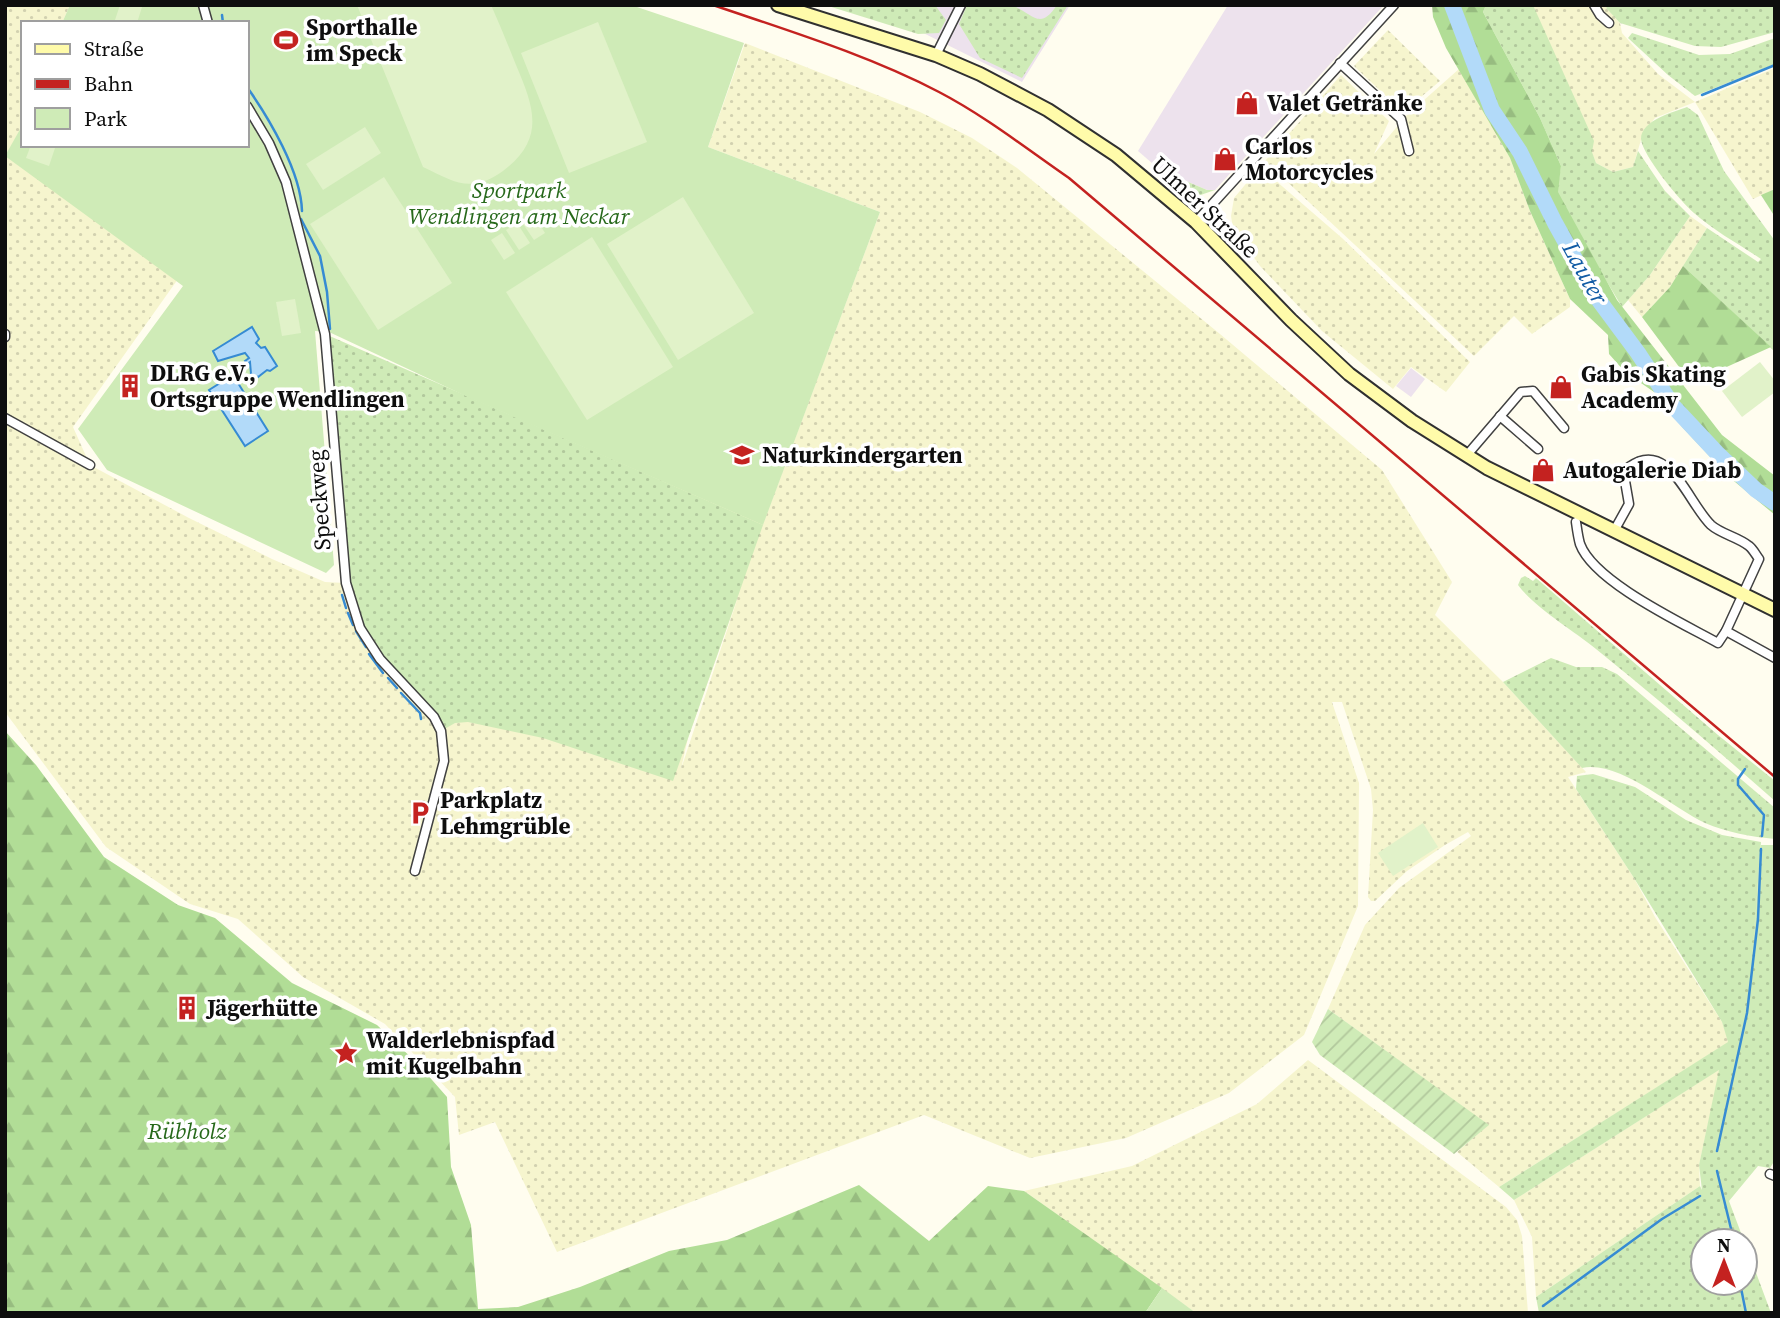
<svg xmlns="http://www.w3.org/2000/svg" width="1780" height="1318" viewBox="0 0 1780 1318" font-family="'Source Serif 4',serif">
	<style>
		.industrial { fill: #ede2ed }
		.farmland { fill: url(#farmland-dots); fill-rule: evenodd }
		.grass { fill: url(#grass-dots) }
		.forest { fill: url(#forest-firs) }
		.park { fill: #cfebb7 }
		.garden { fill: url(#garden-furrows) }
		.pitch { fill: #e1f2c9 }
		.water { fill: #b2daf9; stroke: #368bd3; stroke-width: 2 }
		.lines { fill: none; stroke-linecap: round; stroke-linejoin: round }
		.stream { stroke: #368bd3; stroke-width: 2.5 }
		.river { stroke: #b2daf9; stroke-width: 16 }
		.minor-casing { stroke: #414141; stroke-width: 11 }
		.secondary-casing { stroke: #303030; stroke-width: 16 }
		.minor { stroke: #fff; stroke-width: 8 }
		.secondary { stroke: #fffbaa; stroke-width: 12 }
		.rail { stroke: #c42220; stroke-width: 2.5 }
		.labels { text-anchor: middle; stroke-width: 7; stroke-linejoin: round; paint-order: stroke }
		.poi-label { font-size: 23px; font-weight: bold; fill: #0e0e0e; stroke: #fff; text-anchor: start }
		.park-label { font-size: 23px; font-style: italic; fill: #27691b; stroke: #fff }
		.street-label { font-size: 23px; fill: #0e0e0e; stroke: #fff }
		.water-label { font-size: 24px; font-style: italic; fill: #125ca5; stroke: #fff }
	</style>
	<defs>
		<pattern id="farmland-dots" width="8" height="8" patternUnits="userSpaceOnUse" patternTransform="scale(1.75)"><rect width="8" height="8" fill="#f6f5ce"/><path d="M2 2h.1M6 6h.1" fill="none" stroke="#d2d1b0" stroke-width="1.8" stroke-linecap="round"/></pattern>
		<pattern id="grass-dots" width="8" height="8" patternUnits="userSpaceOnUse" patternTransform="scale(1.75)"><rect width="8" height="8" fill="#cfebb7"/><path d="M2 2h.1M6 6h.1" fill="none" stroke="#b1c89c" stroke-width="1.8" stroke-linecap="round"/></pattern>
		<pattern id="forest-firs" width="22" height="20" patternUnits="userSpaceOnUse" patternTransform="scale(1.75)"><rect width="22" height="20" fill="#b1dd96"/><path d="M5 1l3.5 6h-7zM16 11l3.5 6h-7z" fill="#97bc80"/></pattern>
		<pattern id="garden-furrows" width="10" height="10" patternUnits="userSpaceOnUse" patternTransform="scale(1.75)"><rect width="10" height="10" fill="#cfebb7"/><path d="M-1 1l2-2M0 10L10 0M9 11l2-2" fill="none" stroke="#b1c89c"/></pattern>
	</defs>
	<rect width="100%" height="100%" fill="#fffdef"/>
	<!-- industrial -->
	<g class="industrial">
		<polygon points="856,5 1070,5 1022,82 885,14"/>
		<polygon points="1228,5 1384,5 1215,190 1207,190 1160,170 1138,151"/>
		<polygon points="1411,368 1425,379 1411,397 1396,386"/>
	</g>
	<!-- farmland -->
	<g class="farmland">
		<path d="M5 5H70L62 23H23V124L6 156 178 279 73 427 90 465 189 518 272 559 325 582 345 583 585 447 763 524 880 212 708 147 745 43 920 112 972 138 1017 168 1220 334 1382 470 1452 582 1435 615 1503 682 1586 772 1568 777 1634 878 1655 917 1722 1022 1729 1042 1499 1187 1457 1152 1488 1125 1328 1009 1365 925 1399 888 1471 836 1468 832 1445 845 1407 871 1375 901H1371L1368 897 1373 810 1371 789 1342 702H1332L1359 783 1358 906 1304 1035 1229 1093 1126 1138 1030 1158 924 1115 557 1252 495 1122 459 1135 455 1097 385 1024 303 977 238 919 190 904 106 847 5 712ZM740 591 681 769 688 738Z"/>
		<polygon points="1533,5 1609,5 1606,8 1620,23 1622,33 1658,74 1695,102 1775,68 1775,189 1753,199 1695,102 1655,118 1643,133 1633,167 1613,172 1596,163"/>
		<polygon points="1388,30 1440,81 1403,112 1354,66"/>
		<polygon points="1459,69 1510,158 1530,211 1570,299 1570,307 1532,334 1514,316 1474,356 1265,161 1341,75 1389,121 1374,154 1406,116"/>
		<polygon points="1260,167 1342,238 1470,362 1446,392 1411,367 1393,389 1322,331 1260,266 1233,228 1231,216 1234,198"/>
		<polygon points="1690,216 1707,228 1670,287 1642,317 1628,300 1650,275"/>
		<polygon points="1308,1060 1506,1207 1517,1220 1522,1236 1528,1313 1196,1313 1024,1191 1132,1166 1257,1104"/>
		<polygon points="1720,1069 1699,1165 1700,1186 1536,1297 1532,1237 1514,1200"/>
	</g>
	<!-- grass -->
	<g class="grass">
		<polygon points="825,5 935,5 946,20 939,33 918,34"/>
		<path d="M967 5C981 5 1002 1 1014 6 1033 14 1040 31 1057 5H1068L1022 78 980 58 959 24Z"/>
		<polygon points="1486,5 1533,5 1594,141 1592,152 1596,163 1613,172 1633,167 1638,151 1665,191 1690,216 1650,275 1622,307 1585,245 1557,192 1561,166 1540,118 1483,12"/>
		<polygon points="1609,5 1775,5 1775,32 1721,47 1695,46 1620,23 1606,8"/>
		<polygon points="1632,33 1699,55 1730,54 1775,38 1775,64 1695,96 1668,75 1628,38"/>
		<path d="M1687 107 1698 115 1724 171 1775 241V352L1683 266 1707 228 1758 262 1761 259C1739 244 1714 231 1694 213 1681 202 1642 155 1641 139 1641 120 1674 112 1687 107Z"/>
		<polygon points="1160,170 1207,190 1215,190 1192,198 1183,192"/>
		<polygon points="325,334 763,525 673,781 543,738 468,722 455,723 441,731 434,717 380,659 360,628 346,583"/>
		<path d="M1525 576 1533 581 1536 578 1718 735 1775 781V801C1716 749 1657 698 1596 649 1573 630 1535 608 1518 585L1521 578Z"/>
		<path d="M1551 658 1576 667H1602L1617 674 1775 808V839C1752 837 1726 832 1705 823 1672 808 1620 760 1582 768L1503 682Z"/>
		<polygon points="1593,774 1635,787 1686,820 1722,835 1761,842 1751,975 1761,845 1775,845 1775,1160 1770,1168 1758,1166 1729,1201 1744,1241 1703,1241 1703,1283 1745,1283 1745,1243 1771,1313 1539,1313 1536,1297 1700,1186 1702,1190 1699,1165 1719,1070 1514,1200 1499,1187 1728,1042 1722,1022 1634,878 1576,789 1577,776"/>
	</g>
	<!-- forest -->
	<g class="forest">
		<polygon points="1432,5 1486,5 1483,12 1540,118 1561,166 1558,192 1617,300 1722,435 1775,476 1775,515 1729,477 1683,428 1654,392 1625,372 1609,354 1608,335 1570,299 1530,211 1510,158 1446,48 1433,17"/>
		<polygon points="1775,189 1775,217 1761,195"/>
		<polygon points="1683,266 1771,347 1691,383 1642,317 1670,287"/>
		<polygon points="5,731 36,765 104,857 178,905 215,918 292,983 377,1025 418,1064 447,1097 451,1167 471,1225 478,1309 518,1307 580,1287 669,1251 727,1240 859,1185 929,1241 988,1186 1024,1191 1162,1288 1145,1313 5,1313"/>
	</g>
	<!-- park -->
	<g class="park">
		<polygon points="70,5 202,5 208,8 208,5 631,5 744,43 708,147 880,212 763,525 470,398 329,332 315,331 334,565 326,573 107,470 78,429 183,286 5,156 23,124 23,145 247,145 247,23 62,23"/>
		<polygon points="1162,1288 1196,1313 1145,1313"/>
	</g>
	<!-- garden -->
	<polygon class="garden" points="1328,1009 1489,1125 1454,1154 1320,1055 1312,1042"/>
	<!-- pitch -->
	<g class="pitch">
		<polygon points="120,5 142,7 137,23 114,23"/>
		<path d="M357 5H491C500 25 508 45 516 65 534 107 546 139 503 171 470 194 455 182 423 167Z"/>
		<polygon points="598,22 647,142 569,173 521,53"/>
		<polygon points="365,127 381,153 323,190 306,164"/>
		<polygon points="31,145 56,145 49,166 26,158"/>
		<polygon points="384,177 452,283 378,330 310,224"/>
		<polygon points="683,197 754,313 678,360 607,244"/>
		<polygon points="533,214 545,233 534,240 521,221"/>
		<polygon points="517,223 530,243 519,250 506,230"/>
		<polygon points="502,233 515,253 504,260 491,240"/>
		<polygon points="592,237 673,367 587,420 506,292"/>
		<polygon points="295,299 301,333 282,336 276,302"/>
		<polygon points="1760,362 1775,381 1775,392 1742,417 1722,391"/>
		<polygon points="1423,823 1438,847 1393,876 1378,853"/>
	</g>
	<!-- water -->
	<g class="water">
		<polygon points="252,327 259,339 256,343 261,348 265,347 277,366 270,371 267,370 258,377 251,374 250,362 247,364 245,361 249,358 245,353 218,361 213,351"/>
		<polygon points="233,375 268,431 245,446 209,390"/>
	</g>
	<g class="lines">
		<!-- stream -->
		<g class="stream">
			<polyline points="222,15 223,23"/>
			<path d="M247 87C269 118 301 172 302 211"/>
			<polyline points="1702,95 1775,65"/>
			<polyline points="301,219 320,256 327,292 330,329"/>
			<polyline points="342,595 346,608"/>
			<polyline points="348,613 353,625"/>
			<polyline points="356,631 366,647"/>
			<polyline points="369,654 383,673"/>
			<polyline points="388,678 397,688"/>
			<polyline points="401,693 420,713 421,719"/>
			<polyline points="1745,769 1738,779 1738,785 1764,815 1762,836"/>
			<polyline points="1717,1151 1747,1013 1758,919 1761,849"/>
			<polyline points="1717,1171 1734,1241"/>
			<polyline points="1740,1283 1746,1313"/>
			<polyline points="1543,1306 1662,1219 1700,1196"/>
		</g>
		<!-- river -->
		<polyline class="river" points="1452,5 1492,110 1520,152 1555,223 1595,295 1638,353 1673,406 1717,453 1756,490 1775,503"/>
		<!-- minor casing -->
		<g class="minor-casing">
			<g id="minor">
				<polyline points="203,5 208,23"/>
				<polyline points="1594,5 1600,15 1609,23"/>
				<polyline points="936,55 961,5"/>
				<polyline points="1340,63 1401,119 1409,151"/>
				<polyline points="247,106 269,143 286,182 325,334 346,583 360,628 380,659 434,717 441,731 444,761 415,871"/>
				<polyline points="1196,222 1394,5"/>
				<polyline points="5,334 5,337"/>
				<polyline points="1500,416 1538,449"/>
				<polyline points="5,418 90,465"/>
				<polyline points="1467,455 1521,392 1533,391 1564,428"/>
				<path d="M1576 522C1577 529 1578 537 1580 544 1594 582 1682 623 1718 643L1726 631 1759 559C1756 555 1753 549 1749 546 1738 537 1721 534 1711 525 1688 503 1669 438 1629 467L1625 481 1629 504 1614 531"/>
				<polyline points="1726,631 1775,658"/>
				<polyline points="1770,1174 1775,1176"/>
			</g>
		</g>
		<!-- secondary casing -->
		<g class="secondary-casing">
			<polyline id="secondary" points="778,5 936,55 980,74 1048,110 1116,155 1196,222 1291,320 1349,374 1412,421 1487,468 1775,610"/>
		</g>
		<!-- minor -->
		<use href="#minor" class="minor"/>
		<!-- secondary -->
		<use href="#secondary" class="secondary"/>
		<!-- rail -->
		<path class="rail" d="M713 5C789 31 868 55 939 92 985 116 1027 149 1069 178L1775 777"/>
	</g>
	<!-- icons -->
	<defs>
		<g id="stadium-bare" transform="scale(1.89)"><path d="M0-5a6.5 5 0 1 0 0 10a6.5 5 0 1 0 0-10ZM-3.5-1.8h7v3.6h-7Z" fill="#c42220" stroke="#fff" stroke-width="2.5" paint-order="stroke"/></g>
		<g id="shop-bare" transform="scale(1.89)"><path d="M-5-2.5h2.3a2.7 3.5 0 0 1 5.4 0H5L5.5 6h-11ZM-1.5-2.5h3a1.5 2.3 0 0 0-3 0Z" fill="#c42220" stroke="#fff" stroke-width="2.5" paint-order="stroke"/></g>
		<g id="building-bare" transform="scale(1.89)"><path d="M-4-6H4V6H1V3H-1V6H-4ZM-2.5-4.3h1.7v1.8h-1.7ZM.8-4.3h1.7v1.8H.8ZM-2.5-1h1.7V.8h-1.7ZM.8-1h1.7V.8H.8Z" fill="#c42220" stroke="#fff" stroke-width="2.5" paint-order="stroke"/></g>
		<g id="school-bare" transform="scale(1.89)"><path d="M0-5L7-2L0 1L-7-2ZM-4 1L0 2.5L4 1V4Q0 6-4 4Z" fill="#c42220" stroke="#fff" stroke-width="2.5" paint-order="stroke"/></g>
		<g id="parking-bare" transform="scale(1.89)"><path d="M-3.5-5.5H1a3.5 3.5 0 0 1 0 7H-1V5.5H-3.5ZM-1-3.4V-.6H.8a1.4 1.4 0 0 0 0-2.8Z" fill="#c42220" stroke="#fff" stroke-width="2.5" paint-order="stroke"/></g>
		<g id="sight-bare" transform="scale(1.89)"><path d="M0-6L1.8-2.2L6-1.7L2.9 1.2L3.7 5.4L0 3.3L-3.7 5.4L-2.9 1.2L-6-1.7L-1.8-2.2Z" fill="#c42220" stroke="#fff" stroke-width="2.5" paint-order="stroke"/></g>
	</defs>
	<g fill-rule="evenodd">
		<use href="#stadium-bare" x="286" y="40"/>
		<use href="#shop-bare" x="1247" y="103"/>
		<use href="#shop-bare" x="1225" y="159"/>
		<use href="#building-bare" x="130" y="386"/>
		<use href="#shop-bare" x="1561" y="387"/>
		<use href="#school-bare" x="742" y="455"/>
		<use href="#shop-bare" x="1543" y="470"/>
		<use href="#parking-bare" x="420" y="813"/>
		<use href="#building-bare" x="187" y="1008"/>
		<use href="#sight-bare" x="346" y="1053"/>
	</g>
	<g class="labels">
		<!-- poi labels -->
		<g class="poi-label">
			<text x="306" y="35">Sporthalle<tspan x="306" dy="26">im Speck</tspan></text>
			<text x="1267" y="111">Valet Getränke</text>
			<text x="1245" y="154">Carlos<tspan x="1245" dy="26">Motorcycles</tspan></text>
			<text x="150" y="381">DLRG e.V.,<tspan x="150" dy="26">Ortsgruppe Wendlingen</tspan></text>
			<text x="1581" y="382">Gabis Skating<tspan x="1581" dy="26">Academy</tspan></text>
			<text x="762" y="463">Naturkindergarten</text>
			<text x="1563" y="478">Autogalerie Diab</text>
			<text x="440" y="808">Parkplatz<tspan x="440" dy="26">Lehmgrüble</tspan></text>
			<text x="207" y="1016">Jägerhütte</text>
			<text x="366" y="1048">Walderlebnispfad<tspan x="366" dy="26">mit Kugelbahn</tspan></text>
		</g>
		<!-- park labels -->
		<g class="park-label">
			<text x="519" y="198">Sportpark<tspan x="519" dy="26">Wendlingen am Neckar</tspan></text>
			<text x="187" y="1139">Rübholz</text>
		</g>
		<!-- street labels -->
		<g class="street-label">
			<text transform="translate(1205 207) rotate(43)" y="8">Ulmer Straße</text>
			<text transform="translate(319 500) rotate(-94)" y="8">Speckweg</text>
		</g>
		<!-- water labels -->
		<g class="water-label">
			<text transform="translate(1585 273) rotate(61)" y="8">Lauter</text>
		</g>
	</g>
	<!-- border -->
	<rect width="1780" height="1318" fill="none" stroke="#0e0e0e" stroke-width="14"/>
	<!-- legend -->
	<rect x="21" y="21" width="228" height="126" fill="#ffffff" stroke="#9f9f9f" stroke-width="2"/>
	<rect x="35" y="44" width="35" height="10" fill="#fffbaa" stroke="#9f9f9f" stroke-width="2"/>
	<text x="84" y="56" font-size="21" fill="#0e0e0e">Straße</text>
	<rect x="35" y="79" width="35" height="10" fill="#c42220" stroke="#9f9f9f" stroke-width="2"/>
	<text x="84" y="91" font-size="21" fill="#0e0e0e">Bahn</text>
	<rect x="35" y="108" width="35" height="21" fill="#cfebb7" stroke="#9f9f9f" stroke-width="2"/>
	<text x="84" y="126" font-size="21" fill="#0e0e0e">Park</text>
	<!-- north arrow -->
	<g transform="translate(1724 1262)"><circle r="33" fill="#ffffff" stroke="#9f9f9f" stroke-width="2"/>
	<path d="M0-5L12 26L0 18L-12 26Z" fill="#c42220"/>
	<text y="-10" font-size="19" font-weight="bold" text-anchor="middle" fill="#0e0e0e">N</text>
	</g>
</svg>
